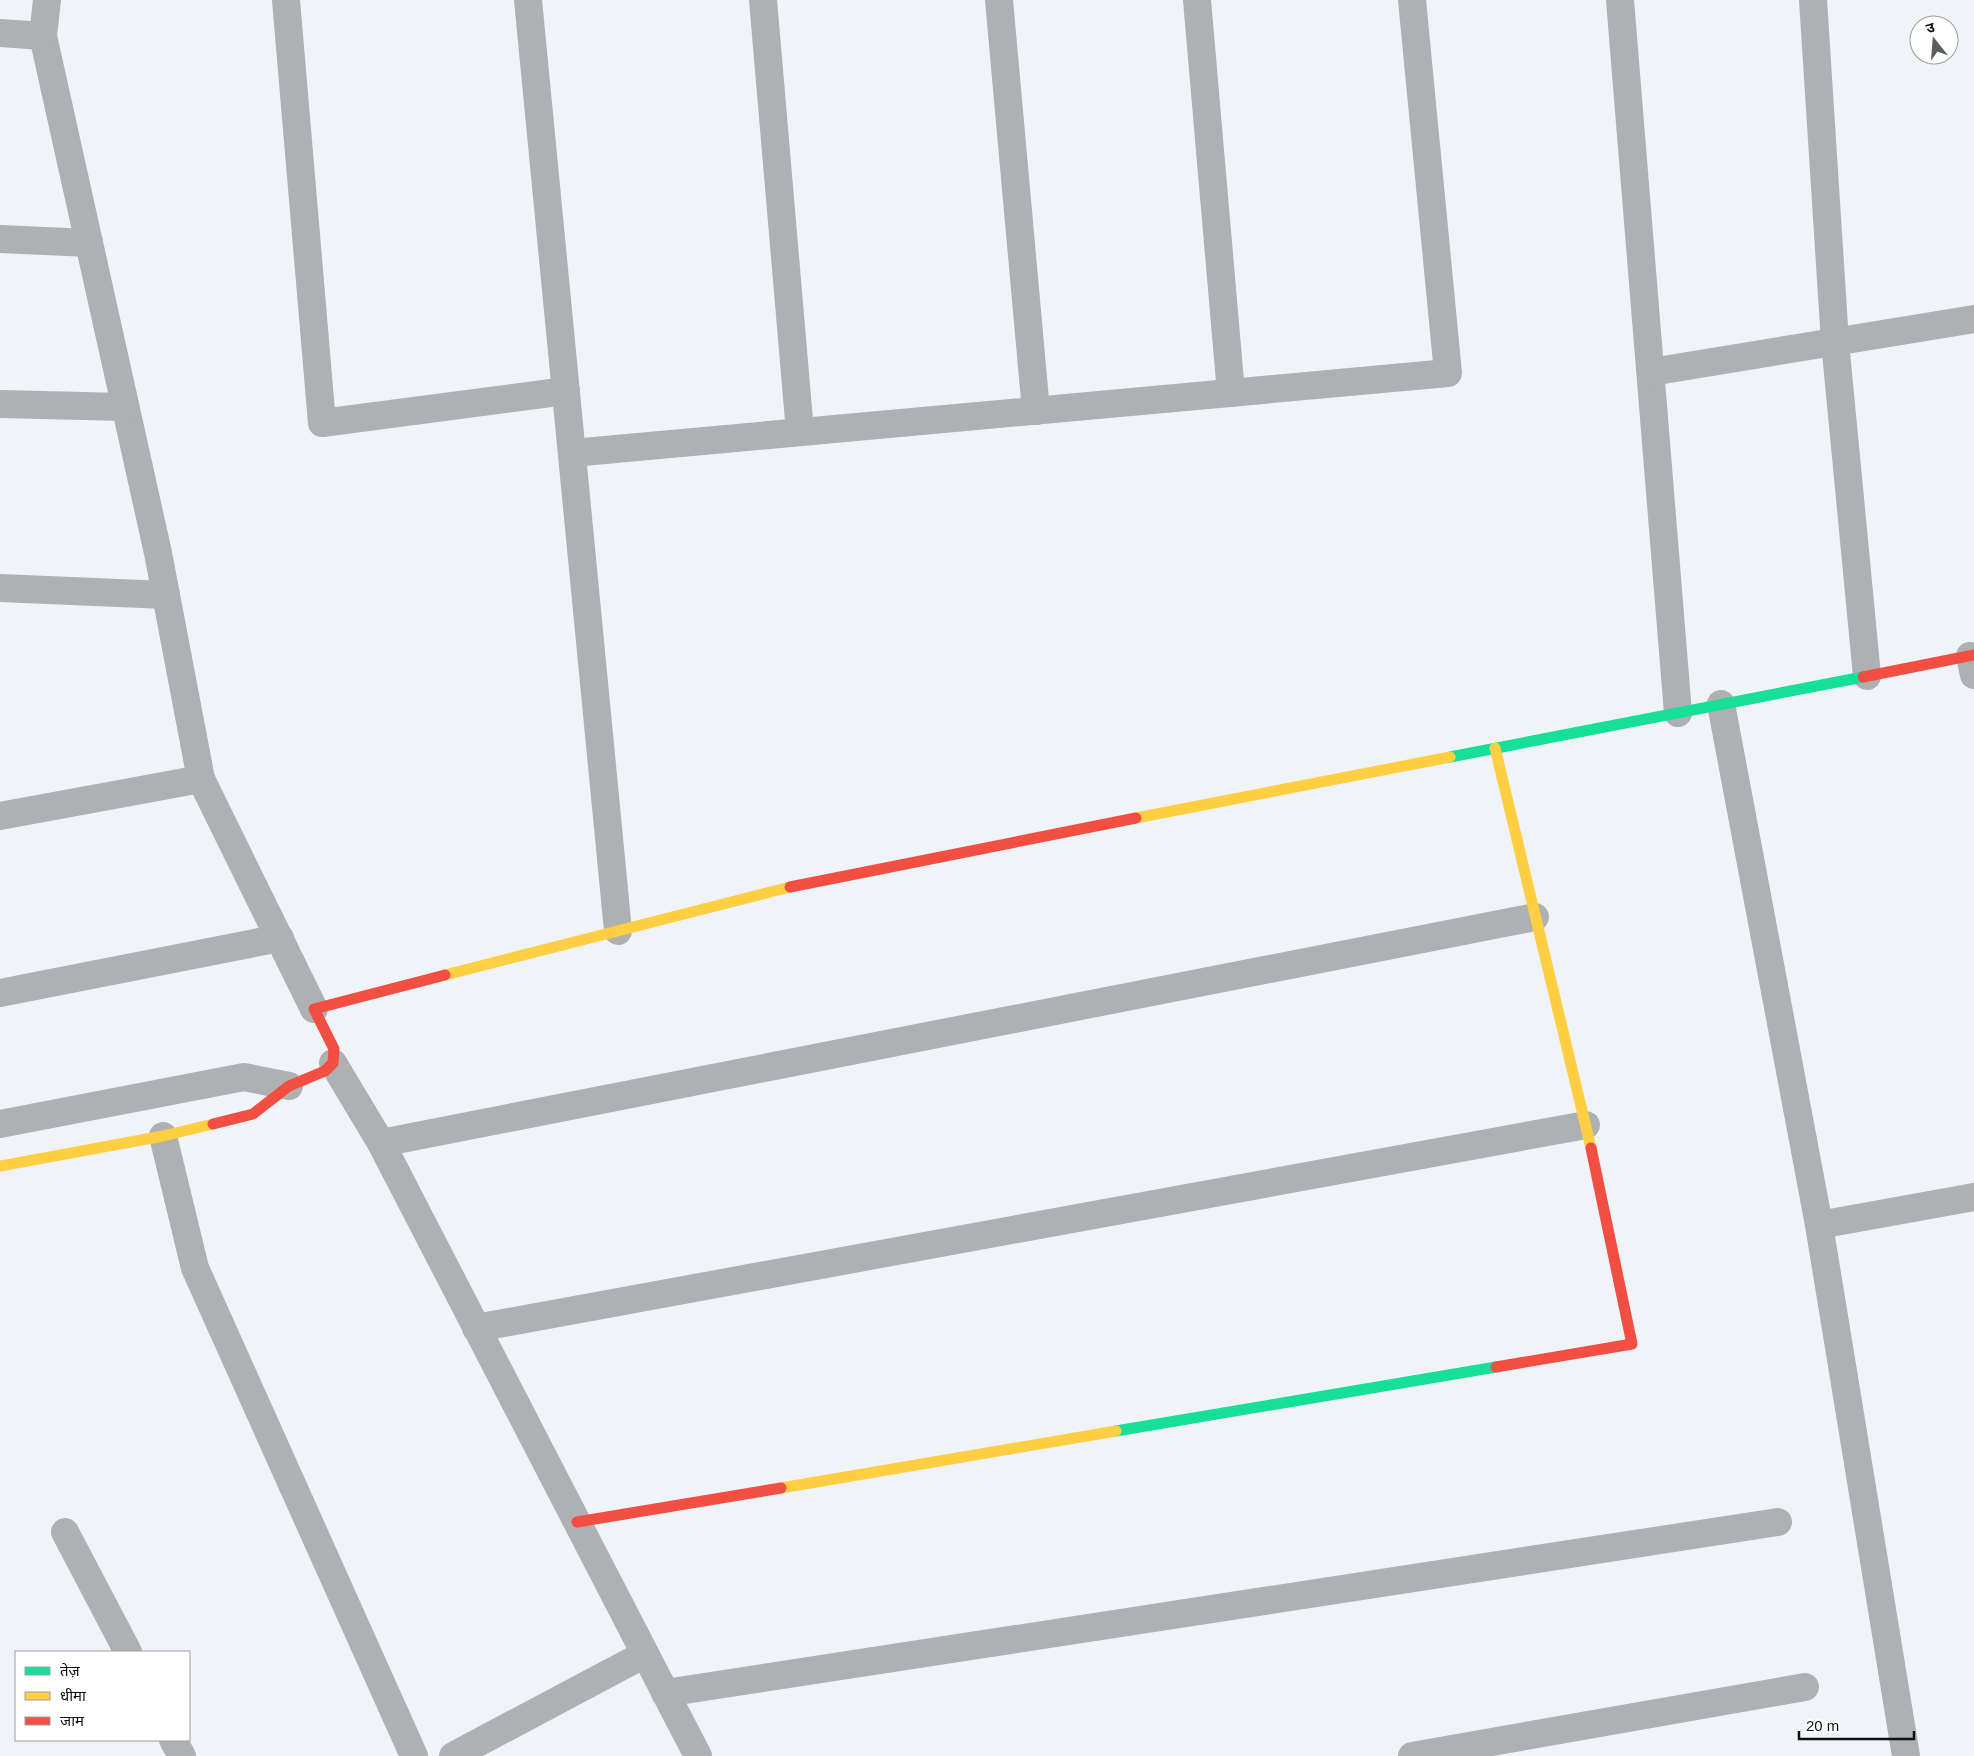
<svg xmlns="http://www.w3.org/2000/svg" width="1974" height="1756" viewBox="0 0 1974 1756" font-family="Helvetica,'Noto Sans Devanagari',sans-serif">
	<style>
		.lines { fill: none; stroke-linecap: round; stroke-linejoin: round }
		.street { stroke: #afb0b1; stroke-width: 28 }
		.fast { stroke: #16e098; stroke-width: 11 }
		.slow { stroke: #ffcf43; stroke-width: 11 }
		.jam { stroke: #f24e42; stroke-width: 11 }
	</style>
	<rect width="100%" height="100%" fill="#f0f3f7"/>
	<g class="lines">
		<!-- street -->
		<g class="street">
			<polyline points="47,0 43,36 158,553 201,779 314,1009"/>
			<polyline points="286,0 322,423 566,391"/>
			<polyline points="528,0 618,931"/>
			<polyline points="763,0 800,432"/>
			<polyline points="999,0 1036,411"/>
			<polyline points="1197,0 1231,393"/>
			<polyline points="1620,0 1678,713"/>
			<polyline points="1813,0 1835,342 1867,676"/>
			<polyline points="0,33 43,36"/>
			<polyline points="0,239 89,243"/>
			<polyline points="1651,372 1974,319"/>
			<polyline points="0,404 125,407"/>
			<polyline points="572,453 1448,373 1412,0"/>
			<polyline points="0,588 166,595"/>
			<polyline points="1970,656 1974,675"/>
			<polyline points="1721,704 1819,1225"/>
			<polyline points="0,816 201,779"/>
			<polyline points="0,993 280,938"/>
			<polyline points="333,1063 381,1143 698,1756"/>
			<polyline points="0,1124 244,1077 289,1086"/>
			<polyline points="163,1136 195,1268 414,1756"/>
			<polyline points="381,1143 1535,917"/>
			<polyline points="476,1328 1586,1125"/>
			<polyline points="65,1532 128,1652"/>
			<polyline points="665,1693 1778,1522"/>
			<polyline points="173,1740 182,1756"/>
			<polyline points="453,1756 645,1654"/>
			<polyline points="1412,1756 1805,1687"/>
			<polyline points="1906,1756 1819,1225 1974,1197"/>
		</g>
		<!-- fast -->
		<g class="fast">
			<polyline points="1450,757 1863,677"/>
			<polyline points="1116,1431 1496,1367"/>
		</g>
		<!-- slow -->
		<g class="slow">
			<polyline points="1495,748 1591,1148"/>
			<polyline points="1136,818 1450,757"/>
			<polyline points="445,975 790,887"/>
			<polyline points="0,1166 163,1136 213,1124"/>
			<polyline points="781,1488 1116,1431"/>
		</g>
		<!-- jam -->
		<g class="jam">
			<polyline points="1863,677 1974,655"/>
			<polyline points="790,887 1136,818"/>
			<polyline points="213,1124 253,1114 289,1086 325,1071 333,1063 334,1049 314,1009 445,975"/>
			<polyline points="1496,1367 1632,1344 1591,1148"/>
			<polyline points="577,1522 781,1488"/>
		</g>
	</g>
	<!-- legend -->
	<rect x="15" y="1651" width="175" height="90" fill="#ffffff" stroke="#9e9fa0"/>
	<rect x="25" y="1667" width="25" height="8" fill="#16e098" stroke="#9e9fa0"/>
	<text x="60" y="1676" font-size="15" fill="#0d0f11">तेज़</text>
	<rect x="25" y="1692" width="25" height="8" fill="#ffcf43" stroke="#9e9fa0"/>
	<text x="60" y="1701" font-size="15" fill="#0d0f11">धीमा</text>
	<rect x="25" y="1717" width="25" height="8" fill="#f24e42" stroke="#9e9fa0"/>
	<text x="60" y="1726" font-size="15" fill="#0d0f11">जाम</text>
	<!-- north arrow -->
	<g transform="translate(1934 40) rotate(343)"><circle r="24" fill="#ffffff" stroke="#9e9fa0"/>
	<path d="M0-4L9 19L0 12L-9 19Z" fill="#5c5f62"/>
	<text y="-8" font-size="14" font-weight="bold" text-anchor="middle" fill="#0d0f11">उ</text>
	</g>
	<!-- scale -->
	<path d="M1799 1731v8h115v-8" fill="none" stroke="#0d0f11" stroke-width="2.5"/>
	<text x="1806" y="1731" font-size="15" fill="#0d0f11" stroke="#ffffff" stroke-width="4" paint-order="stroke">20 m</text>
</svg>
